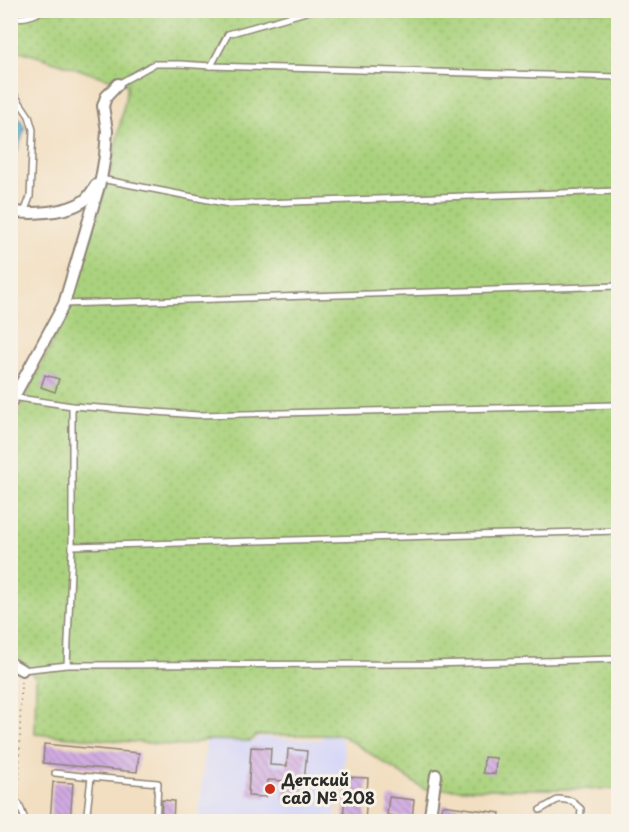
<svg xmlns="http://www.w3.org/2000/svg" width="629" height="832" viewBox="0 0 629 832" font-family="'Playpen Sans',sans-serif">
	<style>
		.built { fill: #d7d7f8 }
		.garden { fill: url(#garden-dots); stroke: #6a7e54; stroke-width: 1.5 }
		.water { fill: #4aa9c9; stroke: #3a6a7a; stroke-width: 1.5 }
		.building { fill: url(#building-back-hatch) }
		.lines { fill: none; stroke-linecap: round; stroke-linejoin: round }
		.service-casing { stroke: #8e8476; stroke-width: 8 }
		.minor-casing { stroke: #8e8476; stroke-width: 14 }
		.path { stroke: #8e8476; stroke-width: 1.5; stroke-dasharray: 1.5 4.5; stroke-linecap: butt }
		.service { stroke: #fff; stroke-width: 5 }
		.minor { stroke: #fff; stroke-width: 10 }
		.poi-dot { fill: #c8321e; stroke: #f7f3e8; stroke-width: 2 }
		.labels { text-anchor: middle; stroke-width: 6; stroke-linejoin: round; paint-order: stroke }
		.poi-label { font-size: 16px; font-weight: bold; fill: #2b2b2b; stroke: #f7f3e8; text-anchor: start }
	</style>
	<defs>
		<pattern id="garden-dots" width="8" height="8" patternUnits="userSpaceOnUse" patternTransform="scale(1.5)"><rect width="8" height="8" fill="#aad27d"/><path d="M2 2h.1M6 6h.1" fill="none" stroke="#92b46c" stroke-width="1.8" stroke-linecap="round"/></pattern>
		<pattern id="building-back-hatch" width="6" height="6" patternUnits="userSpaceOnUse" patternTransform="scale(1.5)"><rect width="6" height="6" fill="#d1abe2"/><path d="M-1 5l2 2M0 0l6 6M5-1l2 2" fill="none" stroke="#aa8bb7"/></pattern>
	</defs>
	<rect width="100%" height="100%" fill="#f7f3e8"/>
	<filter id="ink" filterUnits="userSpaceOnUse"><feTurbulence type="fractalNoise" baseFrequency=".0167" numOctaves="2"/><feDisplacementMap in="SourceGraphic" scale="12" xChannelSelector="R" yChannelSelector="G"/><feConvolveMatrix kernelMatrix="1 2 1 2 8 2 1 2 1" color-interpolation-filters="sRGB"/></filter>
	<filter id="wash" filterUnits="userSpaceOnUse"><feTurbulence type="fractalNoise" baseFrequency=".008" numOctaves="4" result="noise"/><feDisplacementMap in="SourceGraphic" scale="24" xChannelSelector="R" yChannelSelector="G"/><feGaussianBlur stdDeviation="1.35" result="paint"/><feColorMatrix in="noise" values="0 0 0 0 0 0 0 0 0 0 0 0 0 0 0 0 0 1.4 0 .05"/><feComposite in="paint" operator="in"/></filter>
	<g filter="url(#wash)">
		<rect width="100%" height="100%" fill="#f2dec0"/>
		<!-- built -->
		<polygon class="built" points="324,734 342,738 345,757 334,821 198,822 206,741 253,742 258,737 320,740"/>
		<!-- garden -->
		<polygon class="garden" points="11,11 618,11 618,789 424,789 342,735 257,735 251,741 205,740 183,746 35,734 36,678 11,652 11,428 68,310 110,173 128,85 11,48"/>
		<!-- water -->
		<polygon class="water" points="11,107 25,127 17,153 11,158"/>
		<g id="blocks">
			<!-- building -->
			<g class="building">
				<polygon points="45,375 59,379 55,392 41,387"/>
				<polygon points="44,744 139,753 137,772 43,763"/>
				<polygon points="251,747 271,748 270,765 287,766 288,749 307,751 302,802 283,801 284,781 268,780 266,797 248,796"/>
				<polygon points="484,757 496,758 495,774 483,773"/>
				<polygon points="346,777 368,778 365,822 343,822"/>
				<polygon points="53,782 73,783 70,822 50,822"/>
				<polygon points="389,797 414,800 412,818 387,815"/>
				<polygon points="162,800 174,801 173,822 161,822"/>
				<polygon points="442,805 500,813 499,822 439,822"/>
			</g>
		</g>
	</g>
	<g filter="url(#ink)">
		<use href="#blocks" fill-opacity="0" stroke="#8e8476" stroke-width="1.5"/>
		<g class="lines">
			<!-- service casing -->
			<g class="service-casing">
				<g id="service">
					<path d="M10 17C22 19 32 18 42 10"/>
					<polyline points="211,66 228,34 313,10"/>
					<polyline points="118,84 154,64 180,64 211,66 618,77"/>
					<polyline points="10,88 29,116 33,130 30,197 24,213"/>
					<polyline points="101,179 229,204 618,191"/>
					<polyline points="64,304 618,286"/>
					<polyline points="12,397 72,406 198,415 618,405"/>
					<polyline points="72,546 618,531"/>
					<polyline points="67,665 72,546 72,406"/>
					<polyline points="22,670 67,665 428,664 618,659"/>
					<polyline points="55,773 91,777"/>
					<polyline points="10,803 19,804 24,817 23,822"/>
					<polyline points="540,810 559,799 572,801 581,809 580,822"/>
					<polyline points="86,822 91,777 158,783 156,822"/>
				</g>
			</g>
			<!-- minor casing -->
			<g class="minor-casing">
				<g id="minor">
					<path d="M10 211C30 215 68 213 85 200 89 197 93 190 96 185"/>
					<polyline points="10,404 64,304 101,179 105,156 107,131 103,106 106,97 118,84"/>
					<polyline points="10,663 22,670"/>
					<polyline points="429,822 436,775"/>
				</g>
			</g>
			<!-- path -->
			<polyline class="path" points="19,797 21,682"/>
			<!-- service -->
			<use href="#service" class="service"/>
			<!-- minor -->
			<use href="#minor" class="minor"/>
		</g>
	</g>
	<!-- markers -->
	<circle class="poi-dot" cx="270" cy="789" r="6"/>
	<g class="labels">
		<!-- poi labels -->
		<g class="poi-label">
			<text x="282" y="786">Детский<tspan x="282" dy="18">сад № 208</tspan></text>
		</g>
	</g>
	<!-- margin -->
	<rect width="629" height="832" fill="none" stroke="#f7f3e8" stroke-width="36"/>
</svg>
